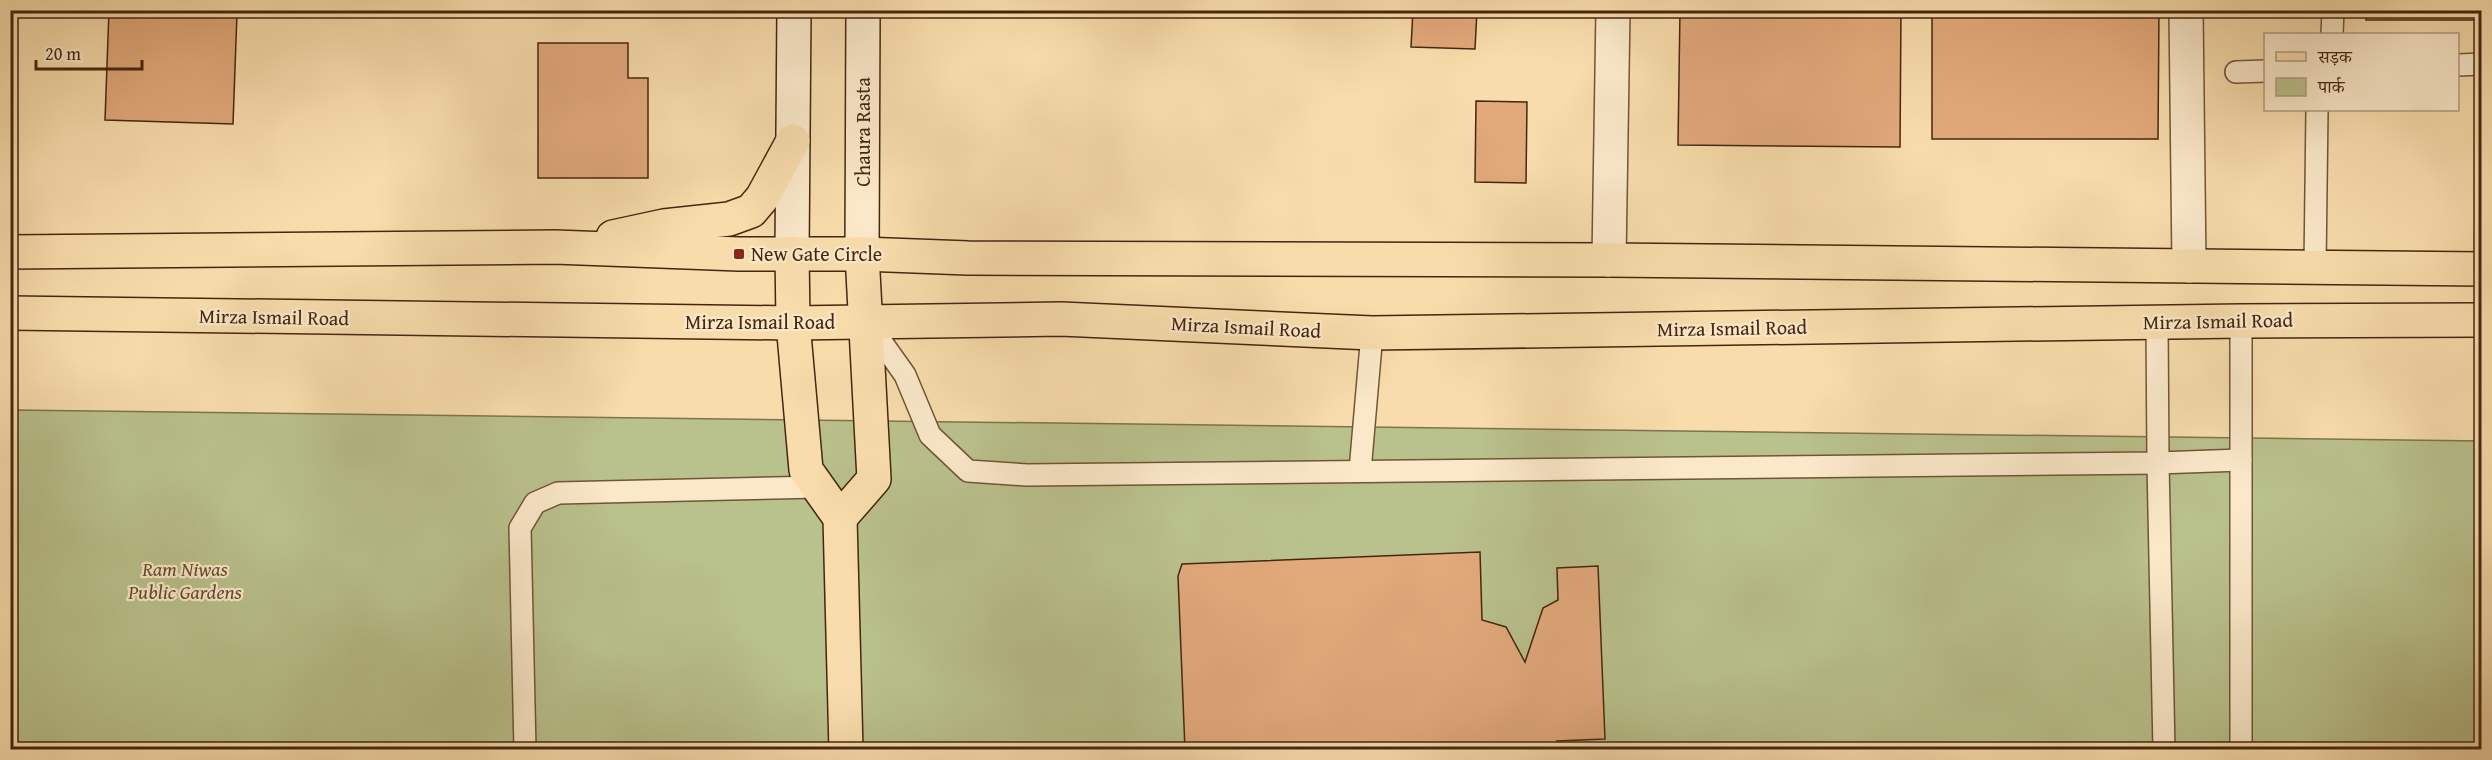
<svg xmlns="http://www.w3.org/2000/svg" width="2492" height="760" viewBox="0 0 2492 760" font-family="'Gentium Book Plus','Noto Serif Devanagari',serif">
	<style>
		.green { fill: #b9c18c; stroke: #7f744e; stroke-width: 1.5 }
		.building { fill: #e2a97b; stroke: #45260f; stroke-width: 1.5 }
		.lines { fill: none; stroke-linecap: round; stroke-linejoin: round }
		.lane-casing { stroke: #725436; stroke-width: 24 }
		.street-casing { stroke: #725436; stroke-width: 36 }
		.secondary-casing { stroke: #45260f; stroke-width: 36 }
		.primary-casing { stroke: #45260f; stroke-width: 36 }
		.highway-casing { stroke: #45260f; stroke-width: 36 }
		.lane { stroke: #fae8c9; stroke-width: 21 }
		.street { stroke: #fae8c9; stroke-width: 33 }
		.secondary { stroke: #fae8c9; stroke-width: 33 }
		.primary { stroke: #f8dcac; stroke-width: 33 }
		.highway { stroke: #f8dcac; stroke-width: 33 }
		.poi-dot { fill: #8f2418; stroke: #fae8c9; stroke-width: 2 }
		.labels { text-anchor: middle; stroke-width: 4.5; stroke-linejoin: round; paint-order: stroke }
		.street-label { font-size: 20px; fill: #45260f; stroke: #fae8c9 }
		.poi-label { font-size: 20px; fill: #45260f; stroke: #fae8c9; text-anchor: start }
		.park-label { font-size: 20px; font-style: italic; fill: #624d2e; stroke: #fae8c9 }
	</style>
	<rect width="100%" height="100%" fill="#f8dcac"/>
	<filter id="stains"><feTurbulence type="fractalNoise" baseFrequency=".00333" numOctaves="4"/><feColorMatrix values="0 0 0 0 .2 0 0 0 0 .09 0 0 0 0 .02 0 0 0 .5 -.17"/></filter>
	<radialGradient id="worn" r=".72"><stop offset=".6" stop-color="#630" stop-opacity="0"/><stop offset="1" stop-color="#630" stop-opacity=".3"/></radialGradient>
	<!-- green -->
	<polygon class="green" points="10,410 2481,441 2481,749 11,749"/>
	<!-- building -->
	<g class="building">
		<polygon points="109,10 237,13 233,124 105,120"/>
		<polygon points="1413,10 1477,10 1475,49 1411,47"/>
		<polygon points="1680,10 1901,10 1900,147 1678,145"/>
		<polygon points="1932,10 2159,10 2158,139 1932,139"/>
		<rect x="2366" y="10" width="116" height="10"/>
		<polygon points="538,43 628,43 628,78 648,78 648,178 538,178"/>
		<polygon points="1476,101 1527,102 1526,183 1475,182"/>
		<polygon points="1480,552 1482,620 1506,627 1525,662 1543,608 1558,600 1557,568 1598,566 1605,739 1557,741 1561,750 1185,750 1178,576 1182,564"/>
	</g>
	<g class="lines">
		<!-- lane casing -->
		<g class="lane-casing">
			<g id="lane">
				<polyline points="2332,34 2333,10"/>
				<polyline points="2458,65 2482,64"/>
				<polyline points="2236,72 2266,71"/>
				<polyline points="2315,267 2317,110"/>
				<polyline points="2241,321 2241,750"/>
				<polyline points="2157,322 2158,463 2164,750"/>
				<polyline points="868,323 905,375 930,435 968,471 1027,475 2158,463 2241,460"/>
				<polyline points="1360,471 1372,333"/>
				<polyline points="525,750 520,528 535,503 558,493 818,487"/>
			</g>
		</g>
		<!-- street casing -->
		<g class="street-casing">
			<g id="street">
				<polyline points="2186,10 2189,266"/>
				<polyline points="1609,260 1613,10"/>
			</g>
		</g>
		<!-- secondary casing -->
		<g class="secondary-casing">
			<g id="secondary">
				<polyline points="792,253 794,10"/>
				<polyline points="862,254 863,10"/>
			</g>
		</g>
		<!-- primary casing -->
		<g class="primary-casing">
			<g id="primary">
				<polyline points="792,253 793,323 806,470 840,518 846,750"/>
				<polyline points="840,518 874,479 862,254"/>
			</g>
		</g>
		<!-- highway casing -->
		<g class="highway-casing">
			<g id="highway">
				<polyline points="613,237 664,226 729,219 751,211 762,198 793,141"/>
				<polyline points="10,252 555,247 739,254 862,254 968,258 1609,260 2482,269"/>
				<polyline points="10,313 793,323 1061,319 1372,333 2241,321 2482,320"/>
			</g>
		</g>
		<!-- lane -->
		<use href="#lane" class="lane"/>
		<!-- street -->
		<use href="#street" class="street"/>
		<!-- secondary -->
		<use href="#secondary" class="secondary"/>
		<!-- primary -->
		<use href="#primary" class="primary"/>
		<!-- highway -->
		<use href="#highway" class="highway"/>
	</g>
	<!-- markers -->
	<rect class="poi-dot" x="733" y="248" width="12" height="12" rx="3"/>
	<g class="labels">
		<!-- street labels -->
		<g class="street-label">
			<text transform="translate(863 132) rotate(-90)" y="7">Chaura Rasta</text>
			<text transform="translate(274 317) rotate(1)" y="7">Mirza Ismail Road</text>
			<text transform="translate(2218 321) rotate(-1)" y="7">Mirza Ismail Road</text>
			<text x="760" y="329">Mirza Ismail Road</text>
			<text transform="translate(1246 327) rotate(3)" y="7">Mirza Ismail Road</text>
			<text transform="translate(1732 328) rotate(-1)" y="7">Mirza Ismail Road</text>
		</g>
		<!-- poi labels -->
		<g class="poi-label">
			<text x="751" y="261">New Gate Circle</text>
		</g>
		<!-- park labels -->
		<g class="park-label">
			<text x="185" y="576">Ram Niwas<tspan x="185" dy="23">Public Gardens</tspan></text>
		</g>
	</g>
	<!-- margin -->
	<rect width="2492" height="760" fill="none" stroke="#f8dcac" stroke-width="36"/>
	<rect x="12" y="12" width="2468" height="736" fill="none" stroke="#45260f" stroke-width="3"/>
	<rect x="18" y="18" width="2456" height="724" fill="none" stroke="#45260f" stroke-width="1.5"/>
	<!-- legend -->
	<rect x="2264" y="33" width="195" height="78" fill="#fae8c9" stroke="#b29a7f" stroke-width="1.5"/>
	<rect x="2276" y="52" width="30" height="9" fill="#f8dcac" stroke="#b29a7f" stroke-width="1.5"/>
	<text x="2318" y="63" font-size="18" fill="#45260f">सड़क</text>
	<rect x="2276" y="78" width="30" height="18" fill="#b9c18c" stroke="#b29a7f" stroke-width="1.5"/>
	<text x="2318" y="93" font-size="18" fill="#45260f">पार्क</text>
	<!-- scale -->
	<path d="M36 60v9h106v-9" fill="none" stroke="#45260f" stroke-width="3"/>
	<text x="45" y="60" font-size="18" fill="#45260f" stroke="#fae8c9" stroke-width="4.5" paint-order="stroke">20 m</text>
	<rect width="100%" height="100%" filter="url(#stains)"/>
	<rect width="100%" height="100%" fill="url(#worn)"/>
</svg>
